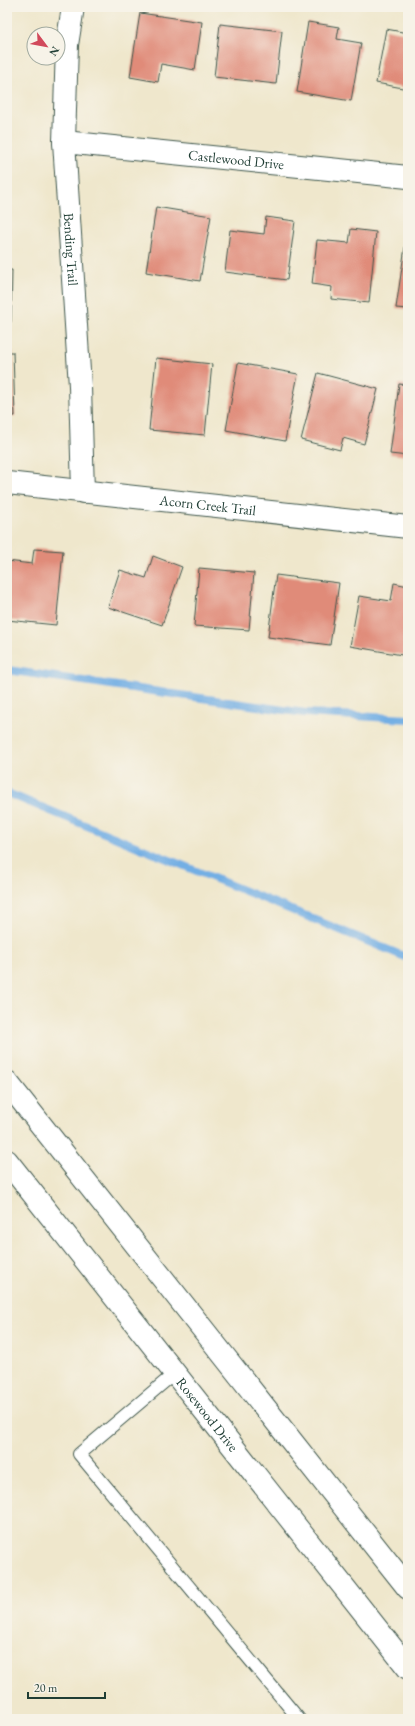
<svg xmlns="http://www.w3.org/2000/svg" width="415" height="1726" viewBox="0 0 415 1726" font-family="'EB Garamond',serif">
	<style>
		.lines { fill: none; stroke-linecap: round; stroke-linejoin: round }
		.stream { stroke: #73afe4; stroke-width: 8 }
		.building { fill: #e08b79 }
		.service-casing { stroke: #3e564b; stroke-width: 14 }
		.minor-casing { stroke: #3e564b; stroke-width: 24 }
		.secondary-casing { stroke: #3e564b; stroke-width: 24 }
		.service { stroke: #fff; stroke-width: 12 }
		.minor { stroke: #fff; stroke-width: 22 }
		.secondary { stroke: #fff; stroke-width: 22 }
		.labels { text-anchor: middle; stroke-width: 3; stroke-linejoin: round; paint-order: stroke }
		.street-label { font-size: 14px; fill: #1f3d34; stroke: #f7f3e8 }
	</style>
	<rect width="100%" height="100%" fill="#f7f3e8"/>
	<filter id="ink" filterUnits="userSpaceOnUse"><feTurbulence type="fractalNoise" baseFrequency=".025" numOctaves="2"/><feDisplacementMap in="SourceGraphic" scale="8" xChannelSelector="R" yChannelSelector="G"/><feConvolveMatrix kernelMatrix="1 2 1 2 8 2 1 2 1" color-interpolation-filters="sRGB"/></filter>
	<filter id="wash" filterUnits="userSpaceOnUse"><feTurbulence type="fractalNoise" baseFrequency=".012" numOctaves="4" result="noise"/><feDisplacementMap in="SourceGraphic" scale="16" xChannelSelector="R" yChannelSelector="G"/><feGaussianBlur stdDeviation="0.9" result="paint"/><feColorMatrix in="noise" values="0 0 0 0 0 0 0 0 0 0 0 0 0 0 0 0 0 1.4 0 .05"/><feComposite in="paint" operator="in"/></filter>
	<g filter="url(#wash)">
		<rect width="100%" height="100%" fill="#efe7cc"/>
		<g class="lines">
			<!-- stream -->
			<g class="stream">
				<polyline points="7,670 305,713 408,719"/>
				<polyline points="7,793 408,958"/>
			</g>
		</g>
		<g id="blocks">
			<!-- building -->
			<g class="building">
				<polygon points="140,13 202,22 195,70 161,64 158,82 130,77"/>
				<polygon points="308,22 339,27 337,39 361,43 351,101 297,92"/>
				<polygon points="220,24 282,31 276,84 214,77"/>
				<polygon points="386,29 408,33 408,89 376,83"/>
				<polygon points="7,201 8,201 10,243 7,243"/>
				<polygon points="156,207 211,216 200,281 146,272"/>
				<polygon points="266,217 295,221 287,280 225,272 230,230 264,234"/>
				<polygon points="351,229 376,232 369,303 331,299 332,287 312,284 317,240 349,243"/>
				<polygon points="406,240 408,240 408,309 396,308"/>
				<polygon points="7,270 12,270 11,322 7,322"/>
				<polygon points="7,352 13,352 15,416 7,416"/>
				<polygon points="156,358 212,364 205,435 149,430"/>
				<polygon points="238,363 298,374 285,441 226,430"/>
				<polygon points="318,373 378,389 364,444 343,438 340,450 301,440"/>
				<polygon points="399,384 408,385 408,456 390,454"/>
				<polygon points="34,549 63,551 56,625 7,620 7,561 32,564"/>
				<polygon points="153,556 182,567 162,625 108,607 120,570 146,578"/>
				<polygon points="199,568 254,573 249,630 194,626"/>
				<polygon points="276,575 339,583 330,645 268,637"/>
				<polygon points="394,583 408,586 408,656 350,646 359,596 391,601"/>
			</g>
		</g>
	</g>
	<g filter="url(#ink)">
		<use href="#blocks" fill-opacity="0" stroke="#3e564b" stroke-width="1"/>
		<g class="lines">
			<!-- service casing -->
			<g class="service-casing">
				<polyline id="service" points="175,1373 79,1454 299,1719"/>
			</g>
			<!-- minor casing -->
			<g class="minor-casing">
				<g id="minor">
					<path id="s1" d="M73 7 67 45 64 142 80 386 83 492"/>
					<path id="s2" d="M64 142 408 177"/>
					<path id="s3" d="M7 483 408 527"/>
				</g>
			</g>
			<!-- secondary casing -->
			<g class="secondary-casing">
				<g id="secondary">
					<polyline points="7,1082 408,1588"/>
					<path id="s4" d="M7 1161 408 1668"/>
				</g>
			</g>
			<!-- service -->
			<use href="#service" class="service"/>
			<!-- minor -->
			<use href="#minor" class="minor"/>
			<!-- secondary -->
			<use href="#secondary" class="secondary"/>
		</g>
	</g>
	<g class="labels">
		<!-- street labels -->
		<g class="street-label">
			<text dy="5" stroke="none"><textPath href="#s2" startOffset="173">Castlewood Drive</textPath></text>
			<text dy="5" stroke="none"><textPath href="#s1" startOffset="243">Bending Trail</textPath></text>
			<text dy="5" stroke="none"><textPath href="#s3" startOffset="202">Acorn Creek Trail</textPath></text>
			<text dy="5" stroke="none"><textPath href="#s4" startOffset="323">Rosewood Drive</textPath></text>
		</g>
	</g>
	<!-- margin -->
	<rect width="415" height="1726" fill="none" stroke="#f7f3e8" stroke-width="24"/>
	<!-- north arrow -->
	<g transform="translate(46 46) rotate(122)"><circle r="19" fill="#f7f3e8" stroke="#a1aaa0"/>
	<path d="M0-3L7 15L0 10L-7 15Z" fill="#d1495b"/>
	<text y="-6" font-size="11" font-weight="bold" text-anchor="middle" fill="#1f3d34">N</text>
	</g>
	<!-- scale -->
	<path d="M28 1692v6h77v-6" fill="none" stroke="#1f3d34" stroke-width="2"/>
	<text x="34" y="1692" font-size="12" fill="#1f3d34" stroke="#f7f3e8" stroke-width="3" paint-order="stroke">20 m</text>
</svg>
